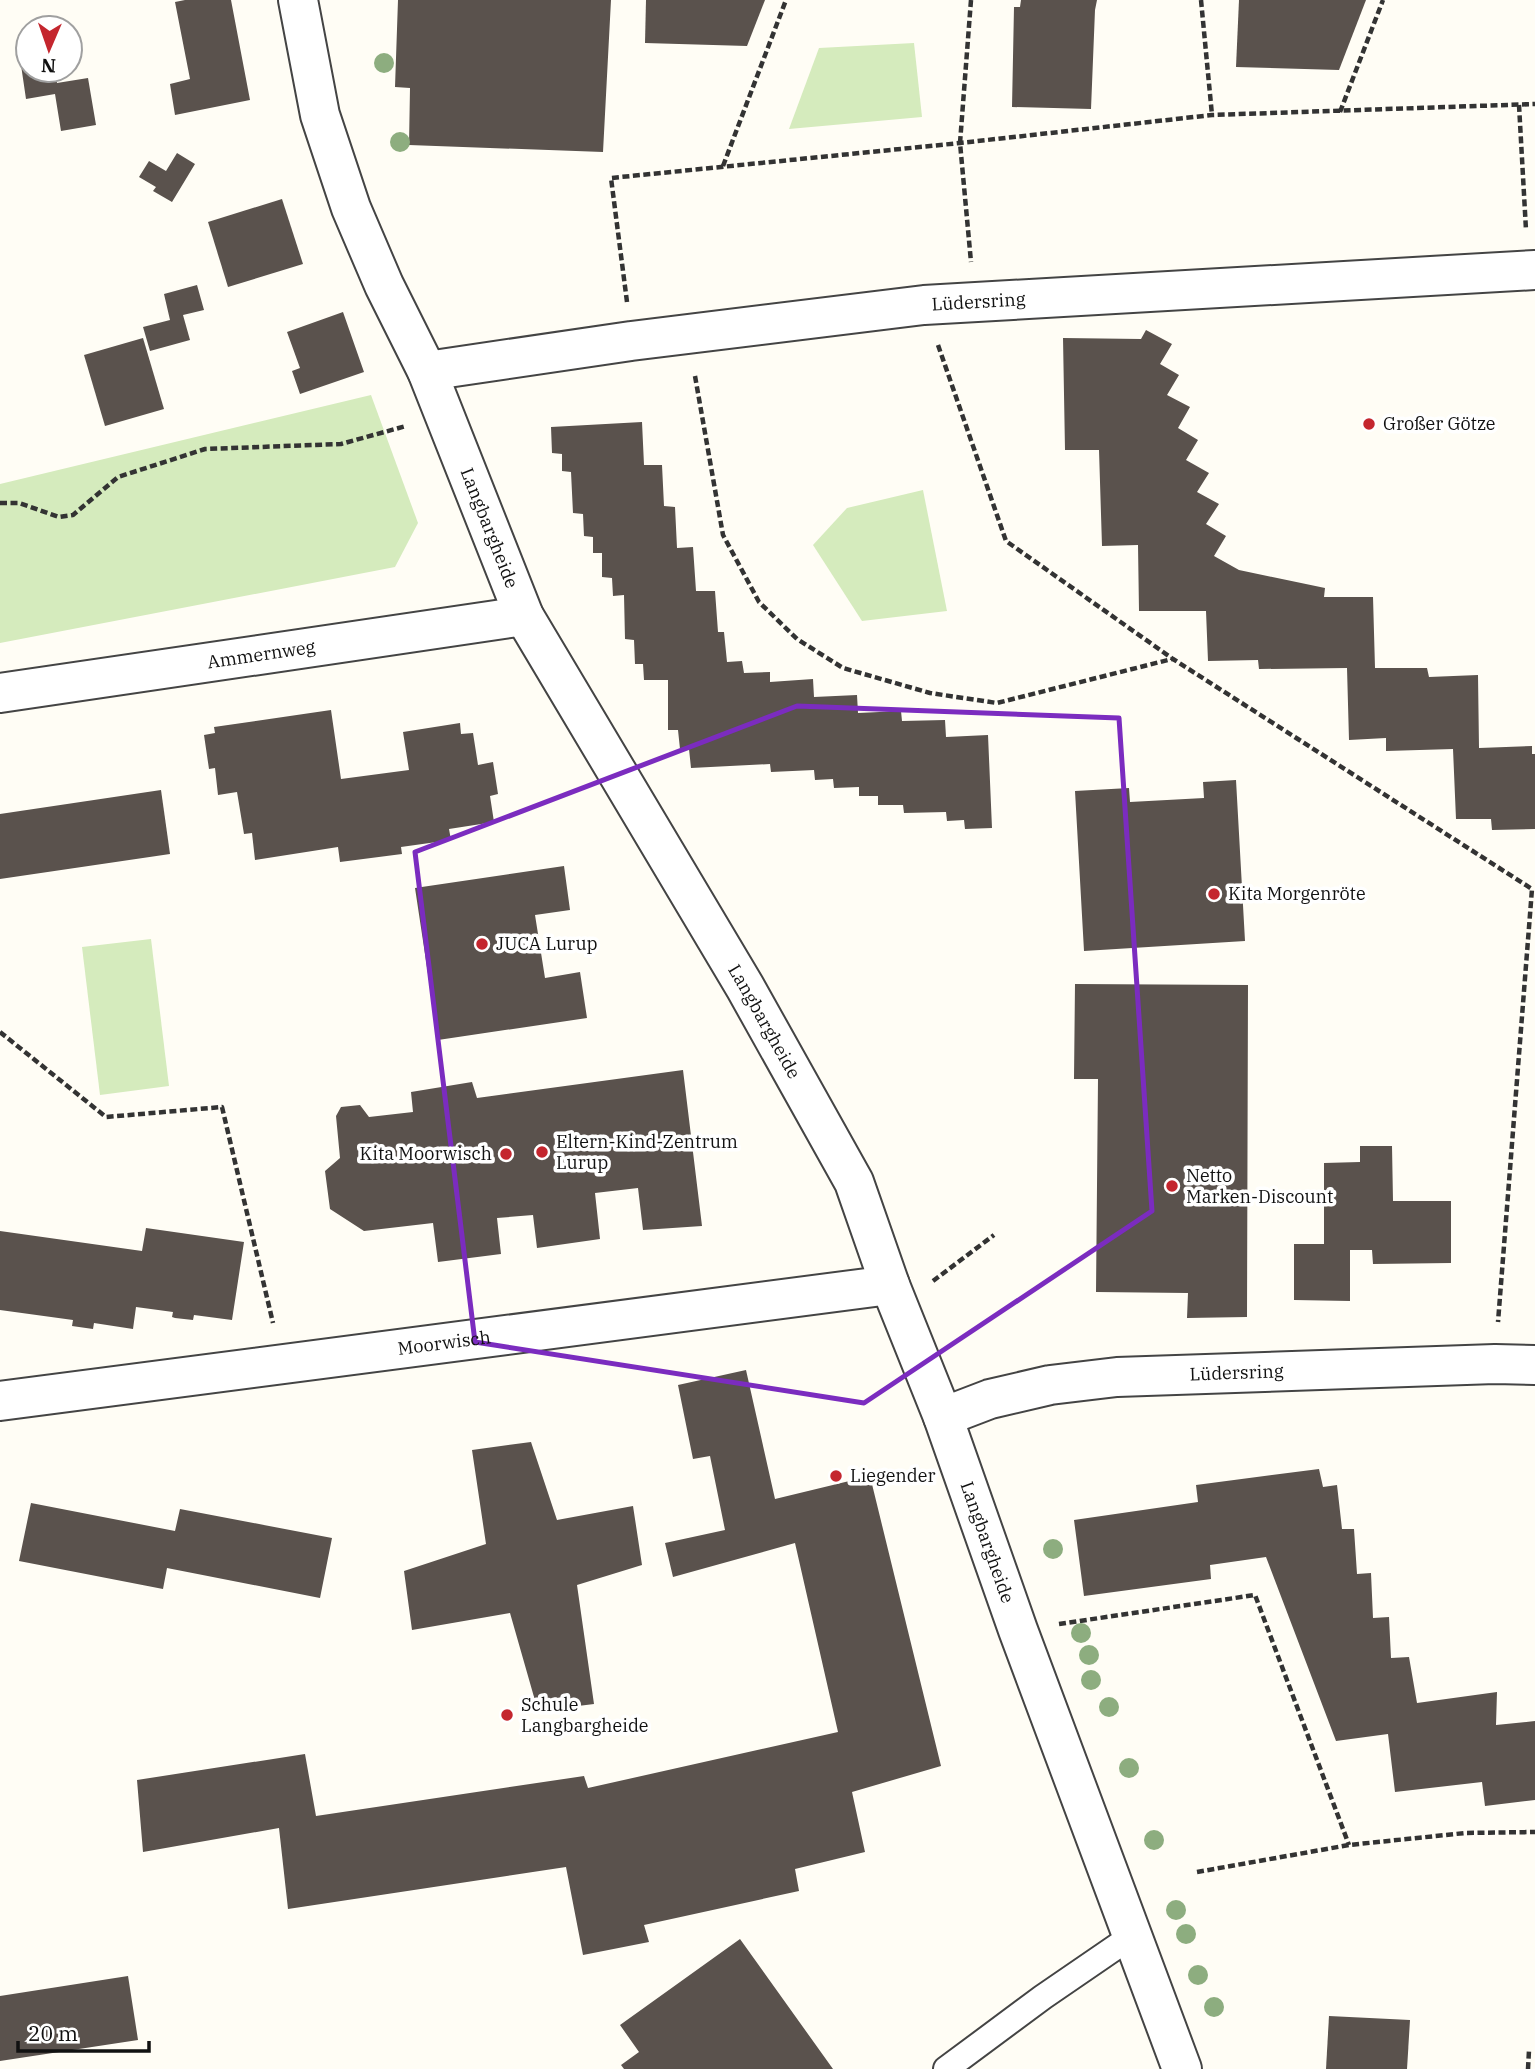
<svg xmlns="http://www.w3.org/2000/svg" width="1535" height="2069" viewBox="0 0 1535 2069" font-family="'IBM Plex Serif',serif">
	<style>
		.green { fill: #d5ebbd }
		.building { fill: #5a524d }
		.lines { fill: none; stroke-linecap: round; stroke-linejoin: round }
		.service-casing { stroke: #444; stroke-width: 28 }
		.minor-casing { stroke: #444; stroke-width: 42 }
		.path { stroke: #333; stroke-width: 4.5; stroke-dasharray: 7 3.5; stroke-linecap: butt }
		.service { stroke: #fff; stroke-width: 24 }
		.minor { stroke: #fff; stroke-width: 38 }
		.tree { fill: #8dad7f }
		.marked { fill: none; stroke: #7b2cbf; stroke-width: 5; stroke-linejoin: round }
		.poi-dot { fill: #c4262e; stroke: #fff; stroke-width: 2.5 }
		.labels { text-anchor: middle; stroke-width: 7; stroke-linejoin: round; paint-order: stroke }
		.street-label { font-size: 18px; fill: #111; stroke: #fff }
		.poi-label { font-size: 18px; fill: #111; stroke: #fff; text-anchor: start }
	</style>
	<rect width="100%" height="100%" fill="#fffdf5"/>
	<!-- green -->
	<g class="green">
		<polygon points="914,43 922,117 789,129 819,48"/>
		<polygon points="371,395 418,523 395,567 0,643 0,484"/>
		<polygon points="923,490 947,611 862,621 813,545 847,508"/>
		<polygon points="151,939 169,1086 100,1095 82,947"/>
	</g>
	<!-- building -->
	<g class="building">
		<polygon points="185,0 231,0 250,100 175,115 170,84 190,79 175,2"/>
		<polygon points="398,0 611,0 603,152 409,145 410,88 395,87"/>
		<polygon points="646,0 765,0 747,46 645,43"/>
		<polygon points="1021,0 1097,0 1095,10 1091,109 1012,107 1014,7 1020,7"/>
		<polygon points="1239,0 1366,0 1339,70 1236,67"/>
		<polygon points="28,64 28,70 55,70 57,83 88,78 96,125 61,131 55,94 26,99 21,65"/>
		<polygon points="177,153 195,164 172,202 153,191 156,187 139,177 149,161 166,171"/>
		<polygon points="282,199 303,264 228,287 208,222"/>
		<polygon points="197,285 204,310 183,315 190,340 150,351 143,327 170,320 164,294"/>
		<polygon points="343,312 364,372 300,394 292,371 300,368 287,332"/>
		<polygon points="1146,330 1172,344 1160,364 1179,375 1167,395 1190,407 1178,428 1198,440 1186,460 1209,473 1197,492 1219,504 1206,524 1226,536 1214,556 1239,570 1325,588 1324,597 1373,597 1375,668 1427,668 1429,677 1478,675 1479,748 1532,746 1532,754 1535,754 1535,829 1492,830 1491,819 1456,819 1453,749 1386,751 1386,738 1349,740 1347,668 1259,669 1258,660 1208,661 1206,611 1139,611 1138,545 1102,546 1099,450 1065,450 1063,338 1141,339"/>
		<polygon points="143,338 164,409 105,426 84,355"/>
		<polygon points="642,422 644,465 662,465 664,506 675,507 677,548 693,547 696,591 715,591 718,632 724,632 727,662 742,661 744,673 770,672 770,682 813,679 814,697 857,695 858,713 901,711 902,721 945,720 946,737 988,735 992,828 965,829 964,820 947,821 946,812 904,813 903,805 878,805 878,796 859,796 859,787 834,788 833,779 815,780 814,770 771,772 770,764 691,768 689,749 680,749 678,730 668,730 668,680 644,680 643,664 635,664 634,640 625,639 624,595 613,596 612,578 602,577 602,553 593,553 593,537 584,536 583,514 573,513 571,472 562,471 562,454 552,453 551,427"/>
		<polygon points="331,710 341,779 409,770 403,732 460,723 461,734 473,733 478,765 493,762 498,794 490,796 494,822 449,829 451,840 401,847 402,854 340,862 338,847 255,860 252,833 244,834 237,792 218,795 215,768 209,769 204,735 215,733 214,727"/>
		<polygon points="1236,780 1245,941 1084,951 1075,791 1129,788 1130,802 1204,798 1203,782"/>
		<polygon points="161,790 170,854 0,879 0,814"/>
		<polygon points="564,866 570,910 535,915 545,978 580,972 587,1018 438,1040 415,888"/>
		<polygon points="1075,984 1248,985 1247,1317 1187,1318 1188,1293 1096,1292 1098,1079 1074,1079"/>
		<polygon points="683,1070 702,1226 643,1230 638,1188 595,1193 600,1239 537,1248 533,1215 497,1218 501,1254 438,1262 433,1223 364,1231 330,1209 325,1171 340,1158 336,1116 341,1107 360,1105 369,1117 413,1112 411,1092 472,1082 477,1098"/>
		<polygon points="1360,1146 1392,1146 1393,1201 1451,1201 1451,1263 1373,1264 1372,1250 1350,1250 1350,1301 1294,1300 1294,1244 1324,1244 1324,1163 1360,1162"/>
		<polygon points="146,1228 244,1242 232,1320 194,1315 193,1320 175,1318 172,1317 173,1312 136,1307 133,1329 94,1323 93,1329 72,1326 73,1320 0,1310 0,1231 142,1251"/>
		<polygon points="746,1370 775,1499 870,1476 941,1766 852,1792 865,1852 795,1869 799,1891 644,1925 649,1942 583,1955 566,1867 288,1909 279,1828 143,1852 137,1780 305,1754 316,1816 584,1776 588,1788 838,1732 795,1543 673,1577 665,1543 725,1530 710,1456 693,1459 678,1385"/>
		<polygon points="531,1442 557,1520 633,1506 642,1565 577,1585 594,1704 538,1711 510,1613 412,1630 404,1571 486,1544 472,1450"/>
		<polygon points="1319,1469 1323,1487 1337,1485 1342,1529 1354,1529 1357,1574 1371,1573 1373,1618 1389,1617 1391,1658 1409,1657 1417,1703 1497,1692 1496,1725 1535,1721 1535,1800 1485,1806 1482,1782 1395,1792 1388,1734 1336,1741 1266,1557 1210,1565 1211,1579 1084,1596 1074,1520 1198,1502 1196,1485"/>
		<polygon points="31,1503 175,1531 180,1509 332,1538 320,1598 167,1568 163,1589 19,1561"/>
		<polygon points="740,1939 833,2069 624,2069 621,2065 639,2052 620,2025"/>
		<polygon points="128,1976 138,2040 0,2061 0,1996"/>
		<polygon points="1329,2016 1410,2020 1407,2069 1326,2069"/>
	</g>
	<g class="lines">
		<!-- service casing -->
		<g class="service-casing">
			<polyline id="service" points="946,2069 1043,1997 1132,1936"/>
		</g>
		<!-- minor casing -->
		<g class="minor-casing">
			<g id="minor">
				<path id="s1" d="M298 0 320 115 351 208 384 285 427 371 524 616 745 987 854 1182 890 1285 943 1417 1018 1630 1182 2069"/>
				<path id="s2" d="M427 371 631 341 924 305 1535 270"/>
				<path id="s3" d="M0 693 524 616"/>
				<path id="s4" d="M0 1401 890 1285"/>
				<path id="s5" d="M943 1417 990 1399 1050 1385 1117 1377 1495 1364 1535 1365"/>
			</g>
		</g>
		<!-- path -->
		<g class="path">
			<polyline points="971,0 960,143 971,262"/>
			<polyline points="1201,0 1212,115"/>
			<polyline points="1519,105 1526,230"/>
			<polyline points="1340,112 1383,0"/>
			<polyline points="723,166 786,0"/>
			<polyline points="627,302 611,178 960,143 1212,115 1535,104"/>
			<polyline points="938,345 1006,541 1173,659 1532,889 1498,1322"/>
			<polyline points="695,376 723,535 759,602 797,639 843,668 930,693 997,703 1172,659"/>
			<polyline points="0,503 19,503 59,517 73,515 118,477 205,449 341,444 406,426"/>
			<polyline points="0,1032 106,1117 222,1107 273,1323"/>
			<polyline points="933,1281 994,1235"/>
			<polyline points="1059,1624 1255,1595 1349,1845"/>
			<polyline points="1197,1872 1349,1845 1465,1833 1535,1832"/>
			<polyline points="1528,2069 1529,2050"/>
		</g>
		<!-- service -->
		<use href="#service" class="service"/>
		<!-- minor -->
		<use href="#minor" class="minor"/>
	</g>
	<!-- trees -->
	<g class="tree">
		<circle cx="384" cy="63" r="10"/>
		<circle cx="400" cy="142" r="10"/>
		<circle cx="1053" cy="1549" r="10"/>
		<circle cx="1081" cy="1633" r="10"/>
		<circle cx="1089" cy="1655" r="10"/>
		<circle cx="1091" cy="1680" r="10"/>
		<circle cx="1109" cy="1707" r="10"/>
		<circle cx="1129" cy="1768" r="10"/>
		<circle cx="1154" cy="1840" r="10"/>
		<circle cx="1176" cy="1910" r="10"/>
		<circle cx="1186" cy="1934" r="10"/>
		<circle cx="1198" cy="1975" r="10"/>
		<circle cx="1214" cy="2007" r="10"/>
	</g>
	<!-- marked area -->
	<path class="marked" d="M797 706 1119 718 1152 1211 864 1403 475 1342 415 852Z"/>
	<!-- markers -->
	<g class="poi-dot">
		<circle cx="1369" cy="424" r="7"/>
		<circle cx="1214" cy="894" r="7"/>
		<circle cx="482" cy="944" r="7"/>
		<circle cx="542" cy="1152" r="7"/>
		<circle cx="506" cy="1154" r="7"/>
		<circle cx="1172" cy="1186" r="7"/>
		<circle cx="836" cy="1476" r="7"/>
		<circle cx="507" cy="1715" r="7"/>
	</g>
	<g class="labels">
		<!-- street labels -->
		<g class="street-label">
			<text dy="6" stroke="none"><textPath href="#s2" startOffset="556">Lüdersring</textPath></text>
			<text dy="6" stroke="none"><textPath href="#s1" startOffset="564">Langbargheide</textPath></text>
			<text dy="6" stroke="none"><textPath href="#s3" startOffset="264">Ammernweg</textPath></text>
			<text dy="6" stroke="none"><textPath href="#s1" startOffset="1130">Langbargheide</textPath></text>
			<text dy="6" stroke="none"><textPath href="#s4" startOffset="448">Moorwisch</textPath></text>
			<text dy="6" stroke="none"><textPath href="#s5" startOffset="299">Lüdersring</textPath></text>
			<text dy="6" stroke="none"><textPath href="#s1" startOffset="1698">Langbargheide</textPath></text>
		</g>
		<!-- poi labels -->
		<g class="poi-label">
			<text x="1383" y="430">Großer Götze</text>
			<text x="1228" y="900">Kita Morgenröte</text>
			<text x="496" y="950">JUCA Lurup</text>
			<text x="556" y="1148">Eltern-Kind-Zentrum<tspan x="556" dy="21">Lurup</tspan></text>
			<text x="492" y="1160" text-anchor="end">Kita Moorwisch</text>
			<text x="1186" y="1182">Netto<tspan x="1186" dy="21">Marken-Discount</tspan></text>
			<text x="850" y="1482">Liegender</text>
			<text x="521" y="1711">Schule<tspan x="521" dy="21">Langbargheide</tspan></text>
		</g>
	</g>
	<!-- north arrow -->
	<g transform="translate(49 49) rotate(182)"><circle r="33" fill="#ffffff" stroke="#a0a0a0" stroke-width="2"/>
	<path d="M0-5L12 26L0 18L-12 26Z" fill="#c4262e"/>
	<text y="-10" font-size="19" font-weight="bold" text-anchor="middle" fill="#111111">N</text>
	</g>
	<!-- scale -->
	<path d="M18 2041v10h131v-10" fill="none" stroke="#111111" stroke-width="3.5"/>
	<text x="28" y="2041" font-size="21" fill="#111111" stroke="#ffffff" stroke-width="5" paint-order="stroke">20 m</text>
</svg>
